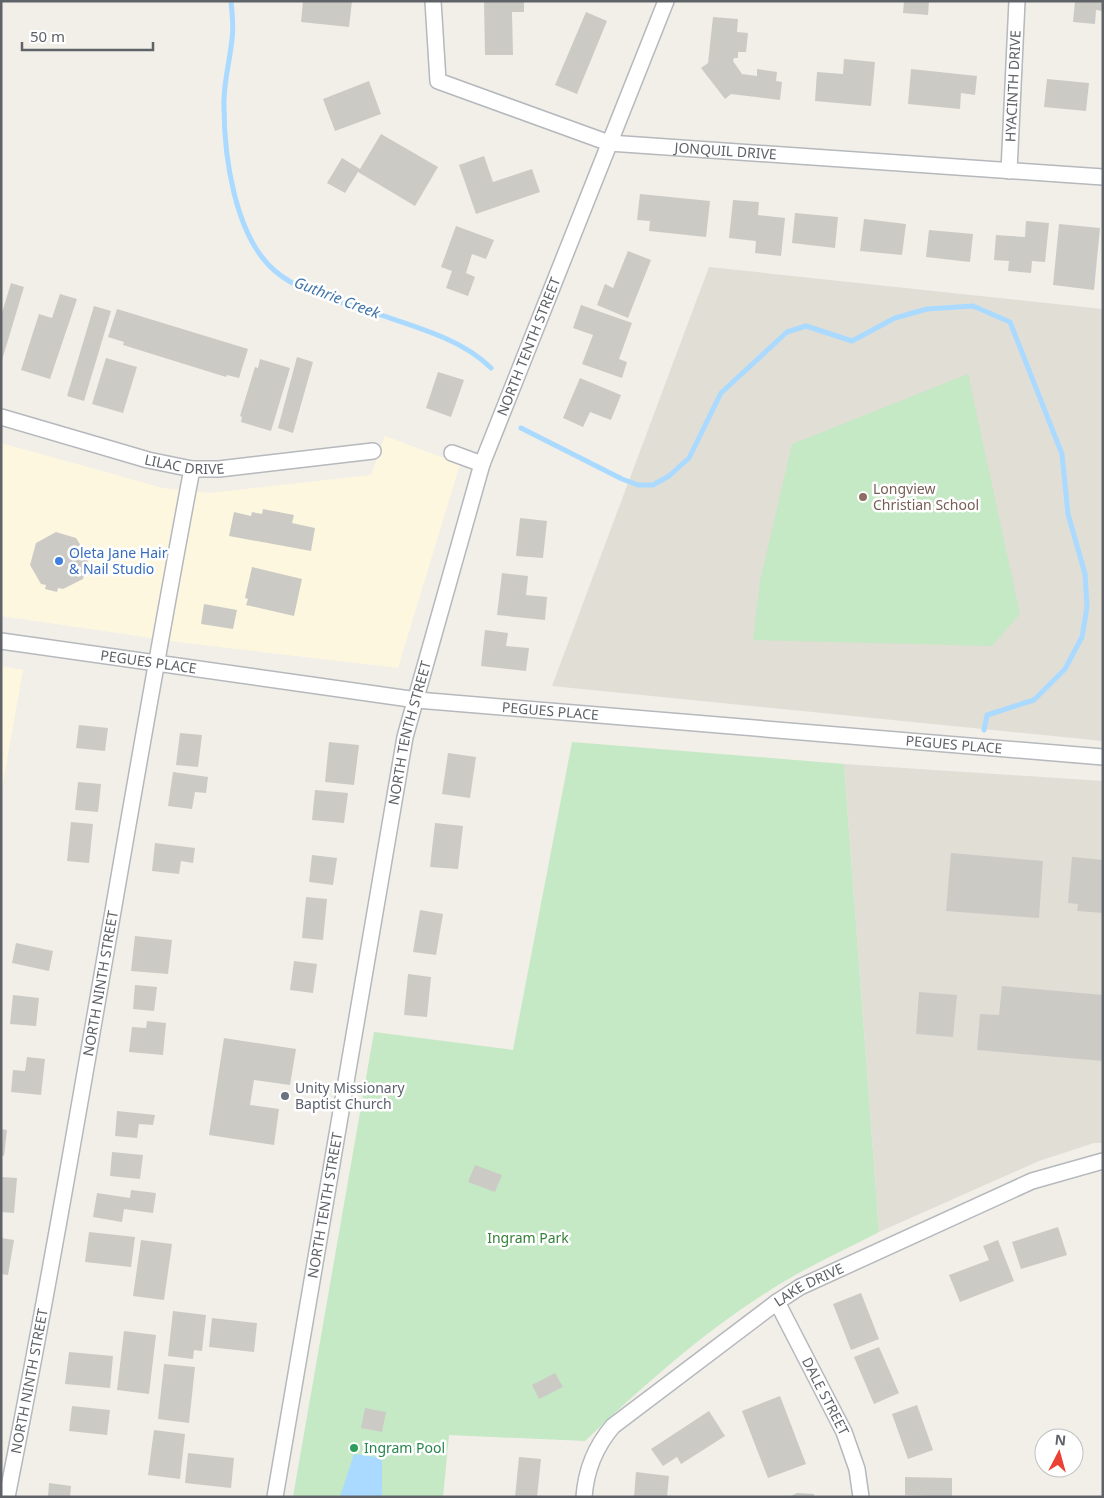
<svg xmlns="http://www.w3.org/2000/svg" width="1104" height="1498" viewBox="0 0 1104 1498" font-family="'Noto Sans',sans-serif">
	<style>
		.commercial { fill: #fef7e0 }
		.education { fill: #e1ded6 }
		.green { fill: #c5e8c5 }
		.water { fill: #aadaff }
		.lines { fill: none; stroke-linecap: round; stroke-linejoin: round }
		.stream { stroke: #aadaff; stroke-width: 5 }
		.building { fill: #cccac5 }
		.minor-casing { stroke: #b5b8bc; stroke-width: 18 }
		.minor { stroke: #fff; stroke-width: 15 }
		.education-dot { fill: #8d6e63; stroke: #fff; stroke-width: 2 }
		.shop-dot { fill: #3f7fe0; stroke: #fff; stroke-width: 2 }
		.worship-dot { fill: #6b7280; stroke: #fff; stroke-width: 2 }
		.leisure-dot { fill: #2e9e5b; stroke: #fff; stroke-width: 2 }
		.labels { text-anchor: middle; stroke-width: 5; stroke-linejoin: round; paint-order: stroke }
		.street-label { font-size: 14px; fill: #5f6368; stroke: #fff }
		.education-label { font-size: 14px; fill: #785e54; stroke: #fff; text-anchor: start }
		.shop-label { font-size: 14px; fill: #366cbe; stroke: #fff; text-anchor: start }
		.worship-label { font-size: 14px; fill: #5b616d; stroke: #fff; text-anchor: start }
		.park-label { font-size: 14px; fill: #348238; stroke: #fff }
		.leisure-label { font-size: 14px; fill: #27864d; stroke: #fff; text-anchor: start }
		.water-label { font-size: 15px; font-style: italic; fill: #4174aa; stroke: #fff }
	</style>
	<rect width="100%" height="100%" fill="#f1efe8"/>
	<!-- commercial -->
	<g class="commercial">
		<polygon points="385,436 460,464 398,668 186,643 1,616 1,443 163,488 210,493 371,475"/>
		<polygon points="1,666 23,670 1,794"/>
	</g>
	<!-- education -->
	<g class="education">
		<polygon points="709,267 1103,309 1103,741 552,686"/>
		<polygon points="844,764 1103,781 1103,1143 1094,1143 1039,1161 879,1232"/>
	</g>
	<!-- green -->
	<g class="green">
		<polygon points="968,374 1020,614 992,646 753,640 760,581 792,444"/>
		<path d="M572 742 844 764 879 1232C852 1246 824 1259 797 1274 719 1318 650 1379 585 1441L449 1435 443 1497H293L374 1032 513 1050Z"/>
	</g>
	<!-- water -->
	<polygon class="water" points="354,1454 382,1458 382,1497 340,1497"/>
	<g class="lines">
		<!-- stream -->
		<g class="stream">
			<path d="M231 1C232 14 234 27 232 39 230 61 223 84 224 106 224 157 235 237 275 271 302 294 340 301 372 312 412 326 461 338 491 368"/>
			<polyline points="521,428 622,479 638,485 653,485 669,476 689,458 721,393 787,332 806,326 852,341 895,318 927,309 973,306 1010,322 1062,454 1068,514 1085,574 1087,607 1082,637 1065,669 1034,700 987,715 984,730"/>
		</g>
	</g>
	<!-- building -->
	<g class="building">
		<polygon points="303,1 352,1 349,27 301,22"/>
		<polygon points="484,1 524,1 524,12 512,12 513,55 485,55"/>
		<polygon points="904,1 929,1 928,15 903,13"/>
		<polygon points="1075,1 1103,1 1103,11 1096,10 1095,24 1073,22"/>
		<polygon points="586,12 607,21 577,94 555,85"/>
		<polygon points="713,17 738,19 737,32 748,33 746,52 738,52 738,58 734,58 733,61 742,74 757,76 757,69 777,72 776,81 782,82 780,100 731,94 725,99 701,68 708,63"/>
		<polygon points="844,59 875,62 871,106 815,101 817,72 843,74"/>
		<polygon points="911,69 977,76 975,95 961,93 960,109 908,104"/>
		<polygon points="1047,79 1089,83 1086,111 1044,107"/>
		<polygon points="369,81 381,114 335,131 323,99"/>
		<polygon points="381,134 438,167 415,206 358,172 345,193 327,183 342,158 360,169"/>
		<polygon points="484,156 493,182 532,169 540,192 476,214 459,165"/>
		<polygon points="640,194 710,201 706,237 649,231 650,221 637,220"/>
		<polygon points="733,200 759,202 758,215 785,218 781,256 755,253 756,241 729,238"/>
		<polygon points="795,213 838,217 835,248 792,243"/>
		<polygon points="864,219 906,224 902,255 860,251"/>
		<polygon points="1026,221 1049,223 1045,262 1032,261 1031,273 1008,271 1009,261 994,260 996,235 1025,237"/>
		<polygon points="1059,224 1100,228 1094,290 1053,285"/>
		<polygon points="456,226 494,240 486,259 472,254 466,273 475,277 468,296 446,288 452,271 441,267"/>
		<polygon points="929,230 973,234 970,262 926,257"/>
		<polygon points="628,251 651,260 628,318 597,305 605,284 613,288"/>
		<polygon points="11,283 24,287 2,360 1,316"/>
		<polygon points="60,294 77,299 50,379 21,370 39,314 52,318"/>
		<polygon points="581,305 632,323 619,359 627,362 622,378 582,364 593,335 573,328"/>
		<polygon points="94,306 111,311 84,401 67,396"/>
		<polygon points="117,309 248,349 239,378 227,375 226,377 123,345 124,342 108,337"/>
		<polygon points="297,357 313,362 293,433 278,428"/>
		<polygon points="106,358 137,367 123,413 92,404"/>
		<polygon points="260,359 290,368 271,431 241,422 242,417 240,416 255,367 258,368"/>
		<polygon points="438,372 464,380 451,417 426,408"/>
		<polygon points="580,378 621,395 611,420 590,412 583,427 563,418"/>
		<polygon points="263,509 294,515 292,523 315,528 311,551 229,536 234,512 251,516 252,512 262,514"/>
		<polygon points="520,518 547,521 543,558 516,556"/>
		<polygon points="56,532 76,538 89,558 83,579 63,589 58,588 57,592 45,589 46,585 41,584 30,565 36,543"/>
		<polygon points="252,567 302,579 294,616 246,605 248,599 245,598"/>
		<polygon points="502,573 528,576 526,595 547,597 545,620 497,615"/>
		<polygon points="204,604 237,610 233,629 201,624"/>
		<polygon points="485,630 508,633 506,646 529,648 526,671 481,666"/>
		<polygon points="79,725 108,728 105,751 76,748"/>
		<polygon points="180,733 202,735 198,767 176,765"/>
		<polygon points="329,742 359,745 354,785 325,782"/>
		<polygon points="448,753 476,757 470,798 442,794"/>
		<polygon points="173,772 208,777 206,793 195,792 192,809 168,806"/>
		<polygon points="78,782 101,784 98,812 75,810"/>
		<polygon points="315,790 348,793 344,823 312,820"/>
		<polygon points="71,822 93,824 89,863 67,861"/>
		<polygon points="435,823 463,826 458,869 430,867"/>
		<polygon points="155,843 195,848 193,863 181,861 179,874 152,871"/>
		<polygon points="951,853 1043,861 1039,918 946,911"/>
		<polygon points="312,855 337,858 333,885 309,882"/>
		<polygon points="1072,857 1103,860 1103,913 1077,911 1078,904 1068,903"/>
		<polygon points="306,897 327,899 323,940 302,938"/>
		<polygon points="420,910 443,914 436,955 413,952"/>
		<polygon points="135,936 172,940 168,974 131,971"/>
		<polygon points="16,943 53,951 49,971 12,963"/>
		<polygon points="294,961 317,964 313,993 290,990"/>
		<polygon points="408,974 431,977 427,1017 404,1015"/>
		<polygon points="135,985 157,987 154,1011 133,1009"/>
		<polygon points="1002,986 1103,995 1103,1061 977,1050 980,1014 999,1015"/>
		<polygon points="919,992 957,995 953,1037 916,1034"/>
		<polygon points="13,995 39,998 36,1026 10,1024"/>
		<polygon points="147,1021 166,1023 163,1055 129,1052 132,1027 146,1028"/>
		<polygon points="224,1038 296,1049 290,1085 254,1080 250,1105 279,1109 274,1145 209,1135"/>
		<polygon points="27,1057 45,1059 41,1095 11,1092 13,1070 25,1071"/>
		<polygon points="117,1111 155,1115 153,1125 139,1124 137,1138 115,1136"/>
		<polygon points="1,1129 7,1130 4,1156 1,1155"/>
		<polygon points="112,1152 143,1155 140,1179 110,1176"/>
		<polygon points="475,1165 502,1175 495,1192 468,1182"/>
		<polygon points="1,1177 17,1178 14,1213 1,1212"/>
		<polygon points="131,1190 156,1193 153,1213 124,1209 122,1222 93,1217 97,1193 130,1198"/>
		<polygon points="1058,1227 1067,1255 1021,1269 1012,1242"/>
		<polygon points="89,1232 135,1237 131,1267 85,1262"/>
		<polygon points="1,1238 14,1240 8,1275 1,1274"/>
		<polygon points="141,1240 172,1244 164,1300 133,1296"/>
		<polygon points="998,1240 1014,1281 960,1302 949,1275 989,1260 983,1246"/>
		<polygon points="861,1293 879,1339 851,1350 833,1304"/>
		<polygon points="173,1311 206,1315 202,1351 194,1350 193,1359 168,1356"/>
		<polygon points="212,1318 257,1323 254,1352 209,1347"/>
		<polygon points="124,1331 156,1335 149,1394 117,1390"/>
		<polygon points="879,1347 899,1393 874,1404 854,1357"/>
		<polygon points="69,1352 113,1356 110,1388 65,1384"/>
		<polygon points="164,1364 195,1367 189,1423 158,1419"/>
		<polygon points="555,1373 563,1387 539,1399 532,1385"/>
		<polygon points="780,1396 806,1464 768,1478 742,1411"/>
		<polygon points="917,1405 933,1450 908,1459 892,1414"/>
		<polygon points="72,1406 110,1410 107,1435 69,1431"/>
		<polygon points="365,1408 386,1412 382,1432 361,1428"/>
		<polygon points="709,1411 725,1436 681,1464 677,1457 663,1466 651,1449"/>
		<polygon points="154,1430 185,1434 180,1479 148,1475"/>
		<polygon points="188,1453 234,1458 231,1488 185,1483"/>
		<polygon points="519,1457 541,1459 537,1497 515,1497"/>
		<polygon points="636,1472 669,1476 667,1497 634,1497"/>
		<polygon points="905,1477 952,1478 952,1497 905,1495"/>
		<polygon points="49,1483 71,1486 70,1497 48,1497"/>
		<polygon points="797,1493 814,1494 814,1497 789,1497"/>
	</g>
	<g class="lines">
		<!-- minor casing -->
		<g class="minor-casing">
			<g id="minor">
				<path id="s1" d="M433 1 438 81 609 143 1103 177"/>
				<path id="s2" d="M1009 171 1017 1"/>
				<path id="s3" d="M1 417 148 460 192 469H219L373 451"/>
				<polyline points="452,453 482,464"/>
				<path id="s4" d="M1 641 417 700 1103 757"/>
				<path id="s5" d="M777 1302 844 1432 857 1469 861 1497"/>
				<path id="s6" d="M7 1497C75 1155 127 811 192 469"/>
				<path id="s7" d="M275 1497 405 737 482 464 666 1"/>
				<path id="s8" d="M584 1497C586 1469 595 1447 613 1426L777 1302 800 1287 1032 1181 1103 1161"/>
			</g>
		</g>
		<!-- minor -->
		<use href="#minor" class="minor"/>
	</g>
	<!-- markers -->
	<circle class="education-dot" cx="863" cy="497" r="5"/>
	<circle class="shop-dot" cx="59" cy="561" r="5"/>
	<circle class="worship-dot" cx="285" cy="1096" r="5"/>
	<circle class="leisure-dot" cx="354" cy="1448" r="5"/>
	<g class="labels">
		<!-- street labels -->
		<g class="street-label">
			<text dy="5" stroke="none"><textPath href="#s2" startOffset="85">HYACINTH DRIVE</textPath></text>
			<text dy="5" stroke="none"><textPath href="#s1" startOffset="379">JONQUIL DRIVE</textPath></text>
			<text dy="5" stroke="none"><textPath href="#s7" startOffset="1181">NORTH TENTH STREET</textPath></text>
			<text dy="5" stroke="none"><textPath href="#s3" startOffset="190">LILAC DRIVE</textPath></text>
			<text dy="5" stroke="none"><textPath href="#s4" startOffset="149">PEGUES PLACE</textPath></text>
			<text dy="5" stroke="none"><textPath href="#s4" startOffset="554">PEGUES PLACE</textPath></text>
			<text dy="5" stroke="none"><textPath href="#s7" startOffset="776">NORTH TENTH STREET</textPath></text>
			<text dy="5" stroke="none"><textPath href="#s4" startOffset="959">PEGUES PLACE</textPath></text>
			<text dy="5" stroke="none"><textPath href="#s6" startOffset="522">NORTH NINTH STREET</textPath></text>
			<text dy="5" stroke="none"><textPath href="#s7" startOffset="296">NORTH TENTH STREET</textPath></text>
			<text dy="5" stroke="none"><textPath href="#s8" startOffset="320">LAKE DRIVE</textPath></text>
			<text dy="5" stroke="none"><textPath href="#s6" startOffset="118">NORTH NINTH STREET</textPath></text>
			<text dy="5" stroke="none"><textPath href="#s5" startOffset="106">DALE STREET</textPath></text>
		</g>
		<!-- education labels -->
		<g class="education-label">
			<text x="873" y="494">Longview<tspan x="873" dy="16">Christian School</tspan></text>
		</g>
		<!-- shop labels -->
		<g class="shop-label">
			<text x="69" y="558">Oleta Jane Hair<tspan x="69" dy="16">&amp; Nail Studio</tspan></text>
		</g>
		<!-- worship labels -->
		<g class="worship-label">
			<text x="295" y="1093">Unity Missionary<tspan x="295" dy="16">Baptist Church</tspan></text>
		</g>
		<!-- park labels -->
		<g class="park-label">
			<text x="528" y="1243">Ingram Park</text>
		</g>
		<!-- leisure labels -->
		<g class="leisure-label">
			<text x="364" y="1453">Ingram Pool</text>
		</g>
		<!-- water labels -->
		<g class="water-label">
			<text transform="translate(337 298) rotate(21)" y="5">Guthrie Creek</text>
		</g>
	</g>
	<!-- border -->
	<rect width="1104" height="1498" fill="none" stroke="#5f6368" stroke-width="5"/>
	<!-- north arrow -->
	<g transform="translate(1059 1453) rotate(6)"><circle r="24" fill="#ffffff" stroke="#bfc1c3"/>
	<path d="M0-4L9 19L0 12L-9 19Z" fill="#ea4335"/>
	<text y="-8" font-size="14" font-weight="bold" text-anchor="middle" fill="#5f6368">N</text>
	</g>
	<!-- scale -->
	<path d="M22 42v8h131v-8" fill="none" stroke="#5f6368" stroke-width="2.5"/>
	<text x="30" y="42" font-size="15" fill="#5f6368" stroke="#ffffff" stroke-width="4" paint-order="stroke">50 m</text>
</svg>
